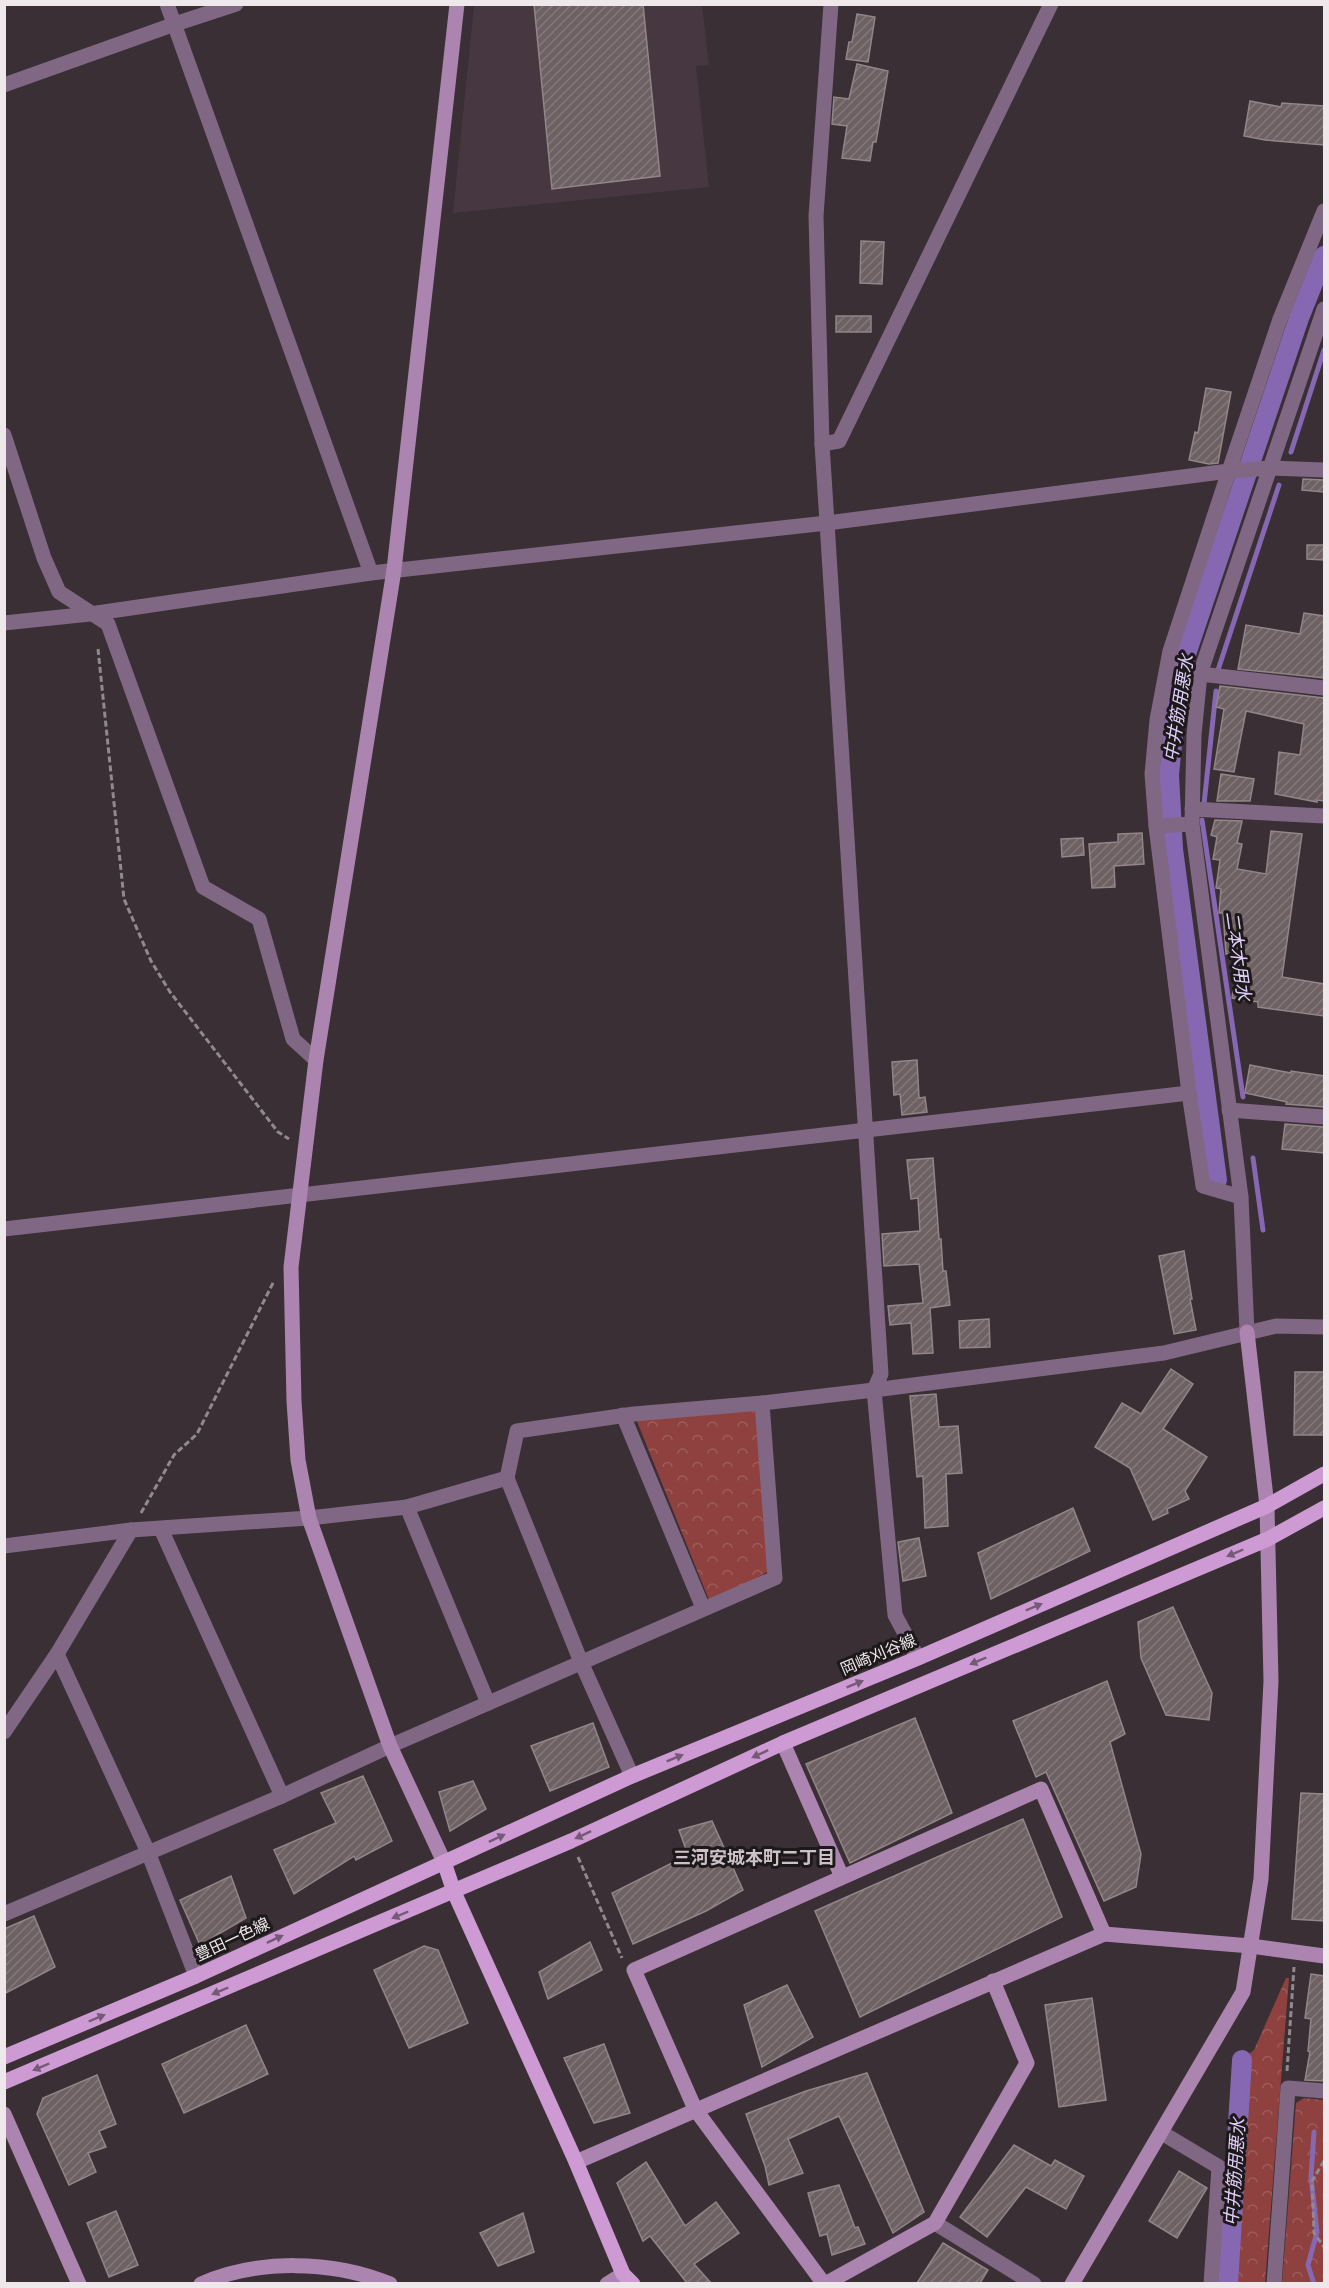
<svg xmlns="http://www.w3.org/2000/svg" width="1329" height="2288" viewBox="0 0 1329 2288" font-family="Commissioner,'Noto Sans JP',sans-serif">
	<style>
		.built { fill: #463740 }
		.park { fill: url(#park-crowns) }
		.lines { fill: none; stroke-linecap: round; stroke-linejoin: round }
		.stream { stroke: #8667b1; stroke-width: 5 }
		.canal { stroke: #8667b1; stroke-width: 20 }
		.building { fill: url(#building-hatch); stroke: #938588; stroke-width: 1.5 }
		.path { stroke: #91898d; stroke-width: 3; stroke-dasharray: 6 3; stroke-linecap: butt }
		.street { stroke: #806783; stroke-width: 15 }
		.secondary { stroke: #ac84b0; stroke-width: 15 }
		.primary { stroke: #cd9ad3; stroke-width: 15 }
		.oneway { fill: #755a77 }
		.labels { text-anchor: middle; stroke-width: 6; stroke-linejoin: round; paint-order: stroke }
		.street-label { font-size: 16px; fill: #eee8eb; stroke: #1d191b }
		.water-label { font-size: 18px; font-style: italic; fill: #dfcff8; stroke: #1d191b }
		.neighbourhood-label { font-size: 18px; font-weight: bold; fill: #cdc1c7; stroke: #1d191b }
	</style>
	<defs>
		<pattern id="park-crowns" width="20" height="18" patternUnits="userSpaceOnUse" patternTransform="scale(1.5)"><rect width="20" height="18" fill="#8e413f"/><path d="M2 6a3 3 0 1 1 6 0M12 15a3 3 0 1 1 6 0" fill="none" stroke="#9e5c5b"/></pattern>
		<pattern id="building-hatch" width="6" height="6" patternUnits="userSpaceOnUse" patternTransform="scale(1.5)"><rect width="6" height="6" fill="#6e6164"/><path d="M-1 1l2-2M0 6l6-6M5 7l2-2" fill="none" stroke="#83787a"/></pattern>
	</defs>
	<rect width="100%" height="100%" fill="#392f34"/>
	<!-- built -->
	<polygon class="built" points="474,5 702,5 709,65 696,66 709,187 453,213"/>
	<!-- park -->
	<g class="park">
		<polygon points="762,1403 774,1568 711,1605 634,1414"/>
		<polygon points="1286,1978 1289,1978 1265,2283 1235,2283 1250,2053 1254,2050"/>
		<polygon points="1304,2098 1324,2100 1324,2283 1282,2283 1296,2103"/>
	</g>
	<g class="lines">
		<!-- stream -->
		<g class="stream">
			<polyline points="1291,452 1324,350"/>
			<polyline points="1218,670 1279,485"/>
			<polyline points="1204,804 1216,691"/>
			<polyline points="1202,820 1243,1097"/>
			<polyline points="1253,1158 1263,1230"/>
			<polyline points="1314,2132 1311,2177 1317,2232 1308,2265 1314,2284"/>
		</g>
		<!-- canal -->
		<g class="canal">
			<polyline points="1217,1180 1173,849 1169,775 1174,723 1184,660 1299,318 1324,256"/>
			<polyline points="1228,2284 1242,2060"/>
		</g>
	</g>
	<!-- building -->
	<g class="building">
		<polygon points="534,4 643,4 660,176 552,189"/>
		<polygon points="857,14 875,17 868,62 846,59 849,42 852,42"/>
		<polygon points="857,64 888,71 876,142 873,142 870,161 842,158 847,126 832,124 834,97 849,99"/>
		<polygon points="1250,101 1281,107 1282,103 1324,106 1324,145 1265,140 1244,136"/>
		<polygon points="861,241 884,242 882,284 860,283"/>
		<rect x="836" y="316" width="35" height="16"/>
		<polygon points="1206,388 1231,392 1218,463 1209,464 1189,460 1195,432 1198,433"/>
		<polygon points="1303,479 1324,480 1324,492 1302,490"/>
		<polygon points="1307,545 1324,545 1324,560 1307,559"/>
		<polygon points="1304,613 1324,616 1324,678 1238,669 1246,625 1300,634"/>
		<polygon points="1220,686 1324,698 1324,801 1317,800 1317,802 1275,794 1279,752 1300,755 1304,724 1246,711 1234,772 1214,769 1224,709 1216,707"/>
		<polygon points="1221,774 1254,779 1250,801 1217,801"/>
		<polygon points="1215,820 1242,821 1237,843 1242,844 1237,869 1266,874 1271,831 1302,834 1282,977 1324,984 1324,1016 1258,1007 1258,1002 1232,998 1238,953 1226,954 1223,913 1219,913 1221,889 1216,888 1220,860 1213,859 1217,837 1211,835"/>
		<polygon points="1142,833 1144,864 1114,866 1115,887 1092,888 1089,844 1118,842 1118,834"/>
		<polygon points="1083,838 1084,855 1062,857 1061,839"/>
		<polygon points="917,1060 919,1098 925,1097 927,1112 902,1115 900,1094 894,1095 892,1062"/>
		<polygon points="1250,1065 1291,1073 1291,1071 1324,1076 1324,1107 1286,1104 1287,1102 1245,1093"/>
		<polygon points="1285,1124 1324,1127 1324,1153 1282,1149"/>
		<polygon points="933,1158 939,1239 941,1239 943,1271 946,1271 950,1305 930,1308 933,1353 913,1354 911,1323 890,1325 888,1306 923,1303 919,1264 884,1266 882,1234 920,1231 918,1198 911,1199 907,1160"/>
		<polygon points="1184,1251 1192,1299 1190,1299 1196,1330 1174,1334 1159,1256"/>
		<polygon points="989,1319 990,1347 960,1348 959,1321"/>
		<polygon points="1171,1369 1193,1384 1163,1429 1207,1457 1185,1491 1189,1499 1167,1509 1168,1513 1153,1520 1130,1468 1095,1447 1122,1403 1141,1414"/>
		<polygon points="1295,1372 1324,1372 1324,1435 1294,1435"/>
		<polygon points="936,1394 939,1427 958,1426 962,1473 946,1474 948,1526 925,1528 923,1476 917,1477 910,1396"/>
		<polygon points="1073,1508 1090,1551 991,1599 978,1553"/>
		<polygon points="919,1538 926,1576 903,1581 898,1542"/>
		<polygon points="1173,1607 1212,1693 1209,1720 1166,1715 1141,1658 1138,1622"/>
		<polygon points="1107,1681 1125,1734 1110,1742 1141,1854 1136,1887 1104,1901 1046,1772 1036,1777 1013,1721"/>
		<polygon points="915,1718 952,1813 850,1863 806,1764"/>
		<polygon points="593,1723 609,1767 550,1791 531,1746"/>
		<polygon points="363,1776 392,1841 356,1860 354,1856 294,1894 274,1850 336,1823 321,1793"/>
		<polygon points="473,1781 486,1809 450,1831 439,1792"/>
		<polygon points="1301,1793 1324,1794 1324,1921 1292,1919"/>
		<polygon points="1023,1819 1062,1917 860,2017 815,1911"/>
		<polygon points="712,1821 743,1890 706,1911 633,1944 612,1893 688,1855 679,1830"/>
		<polygon points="231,1876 246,1918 200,1945 180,1900"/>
		<polygon points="34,1916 55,1967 4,1994 4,1929"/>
		<polygon points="590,1942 602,1970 548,1999 539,1972"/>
		<polygon points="424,1946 438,1950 468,2023 409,2048 374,1970"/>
		<polygon points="1311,1974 1324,1976 1324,2081 1305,2080 1310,2052 1308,2051 1311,2019 1305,2018"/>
		<polygon points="787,1985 813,2037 762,2067 744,2005"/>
		<polygon points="1092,1998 1106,2100 1059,2107 1045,2005"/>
		<polygon points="246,2025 268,2074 184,2113 162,2064"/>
		<polygon points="604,2044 630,2113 594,2123 564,2058"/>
		<polygon points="867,2073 924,2212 893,2233 839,2116 788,2139 803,2173 769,2185 765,2166 746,2114 806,2091"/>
		<polygon points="97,2075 116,2124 99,2131 106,2147 88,2153 96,2172 69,2185 37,2114 43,2098"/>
		<polygon points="1014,2145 1051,2166 1055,2160 1084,2176 1066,2209 1026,2187 987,2237 960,2217"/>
		<polygon points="646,2162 685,2226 716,2202 739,2233 694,2264 711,2283 687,2283 650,2236 643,2241 617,2183"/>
		<polygon points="1179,2171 1207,2188 1177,2238 1149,2221"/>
		<polygon points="839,2185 855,2228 858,2227 865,2244 832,2255 827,2234 820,2236 808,2193"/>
		<polygon points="116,2211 138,2265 109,2277 87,2223"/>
		<polygon points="523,2213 534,2252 498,2266 480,2233"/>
		<polygon points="943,2243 988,2270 980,2283 917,2283"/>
	</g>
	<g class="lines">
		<!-- path -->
		<g class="path">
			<polyline points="98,649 124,899 151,961 170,992 278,1132 289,1139"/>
			<polyline points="141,1513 174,1455 197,1434 274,1281"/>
			<polyline points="578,1857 622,1958"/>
			<polyline points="1287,2071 1294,1967"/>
			<polyline points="1324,2161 1312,2181 1314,2233 1324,2247"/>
		</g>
		<!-- street -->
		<g class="street">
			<polyline points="167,4 371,573"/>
			<polyline points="831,4 816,216 822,444 881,1374 874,1390 895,1615 918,1658"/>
			<polyline points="4,85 175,24 236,4"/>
			<polyline points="4,435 44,558 59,592 108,624 203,887 259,919 293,1039 316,1060"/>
			<polyline points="822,444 839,441 1051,4"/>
			<polyline points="4,623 90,614 371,573 827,523 1229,471 1270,468 1324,470"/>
			<polyline points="1200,674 1324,688"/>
			<polyline points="1192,809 1324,816"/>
			<polyline points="1156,826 1192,824"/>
			<polyline points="1189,1093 1203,1186 1241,1197"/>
			<polyline points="1229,1110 1324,1117"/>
			<polyline points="4,1229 1189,1093 1156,826 1152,774 1157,720 1170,651 1229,471 1280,319 1324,211"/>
			<polyline points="1247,1332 1241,1197 1192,824 1194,735 1200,674 1324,309"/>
			<polyline points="623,1415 703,1608"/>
			<polyline points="407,1507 488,1703"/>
			<polyline points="161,1529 282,1796"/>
			<polyline points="4,1546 131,1530 309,1518 407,1507 507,1478"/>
			<polyline points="57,1654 148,1852 196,1976"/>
			<polyline points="4,1732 57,1654 131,1530"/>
			<polyline points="632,1776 581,1662 507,1478 517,1431 634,1414 762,1403 874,1390 1164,1353 1276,1326 1324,1327"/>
			<polyline points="4,1914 282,1796 390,1746 775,1578 762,1403"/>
			<polyline points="1162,2133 1219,2167 1211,2284"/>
			<polyline points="935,2223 1034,2284"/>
			<polyline points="1274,2284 1288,2088 1324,2091"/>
		</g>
		<!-- secondary -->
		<g class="secondary">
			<polyline points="783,1743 842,1877"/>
			<polyline points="444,1862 390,1746 309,1518 298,1460 294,1401 291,1267 316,1060 394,570 457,4"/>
			<polyline points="4,2114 79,2284"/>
			<polyline points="576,2162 1104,1934 1251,1946 1324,1956"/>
			<path d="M201 2284C256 2259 333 2260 390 2284"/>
			<polyline points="607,2284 623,2274"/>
			<polyline points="824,2284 695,2109 634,1970 1041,1789 1104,1934"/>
			<polyline points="825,2284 935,2223 1027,2063 993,1981"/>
			<polyline points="1072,2284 1243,1992 1261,1879 1271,1681 1267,1506 1247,1332"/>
		</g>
		<!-- primary -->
		<g class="primary">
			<polyline points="444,1862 454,1892 576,2162 623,2274 633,2284"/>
			<polyline points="4,2057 196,1976 632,1776 918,1658 1267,1506 1324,1474"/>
			<polyline points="4,2082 571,1841 783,1743 1268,1539 1324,1508"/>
		</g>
	</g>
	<!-- one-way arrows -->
	<defs><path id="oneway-solid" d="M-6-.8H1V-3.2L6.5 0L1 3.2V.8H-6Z" transform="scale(1.5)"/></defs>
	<g class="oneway">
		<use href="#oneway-solid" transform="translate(1235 1553) rotate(157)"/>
		<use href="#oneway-solid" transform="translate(1034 1607) rotate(-23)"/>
		<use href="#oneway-solid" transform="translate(978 1661) rotate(157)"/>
		<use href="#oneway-solid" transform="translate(855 1684) rotate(-22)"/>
		<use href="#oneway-solid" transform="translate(760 1754) rotate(155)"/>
		<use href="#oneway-solid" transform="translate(675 1758) rotate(-22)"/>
		<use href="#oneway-solid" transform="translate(583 1835) rotate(155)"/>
		<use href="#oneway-solid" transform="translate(497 1838) rotate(-25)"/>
		<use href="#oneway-solid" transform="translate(400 1915) rotate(157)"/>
		<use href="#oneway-solid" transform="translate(275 1939) rotate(-25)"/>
		<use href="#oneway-solid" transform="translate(220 1991) rotate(157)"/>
		<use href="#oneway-solid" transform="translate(97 2018) rotate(-23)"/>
		<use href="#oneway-solid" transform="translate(41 2067) rotate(157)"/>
	</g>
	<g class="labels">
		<!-- street labels -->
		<g class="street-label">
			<text transform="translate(878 1654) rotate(-23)" y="6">岡崎刈谷線</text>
			<text transform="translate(232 1939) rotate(-25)" y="6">豊田一色線</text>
		</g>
		<!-- water labels -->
		<g class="water-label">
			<text transform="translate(1179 708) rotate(-81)" y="6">中井筋用悪水</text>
			<text transform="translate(1238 956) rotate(82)" y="6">二本木用水</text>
			<text transform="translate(1235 2172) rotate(-86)" y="6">中井筋用悪水</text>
		</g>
		<!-- neighbourhood labels -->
		<g class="neighbourhood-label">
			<text x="754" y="1864">三河安城本町二丁目</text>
		</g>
	</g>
	<!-- border -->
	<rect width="1329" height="2288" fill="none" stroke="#eee8eb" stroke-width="12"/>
</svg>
